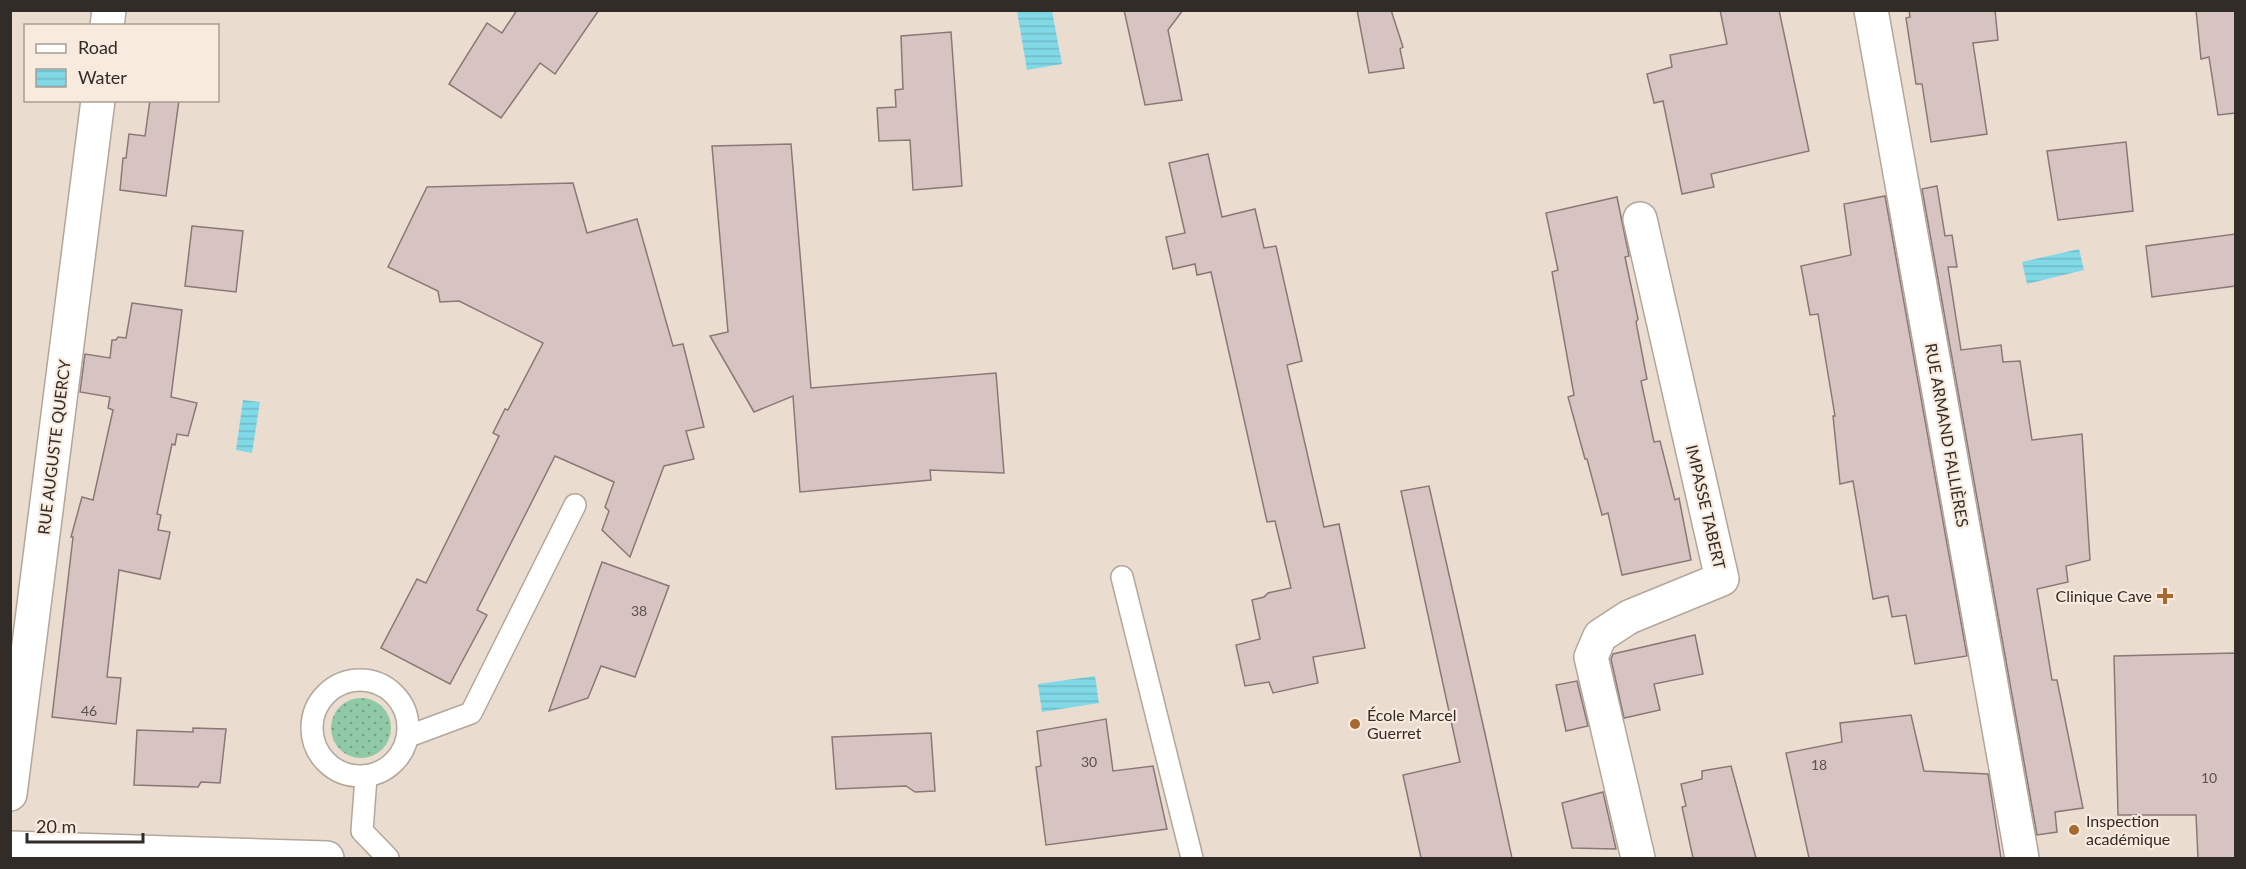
<svg xmlns="http://www.w3.org/2000/svg" width="2246" height="869" viewBox="0 0 2246 869" font-family="Lato,sans-serif">
	<style>
		.grass { fill: url(#grass-dots) }
		.water { fill: url(#water-rules) }
		.building { fill: #d7c3c2; stroke: #8a7877; stroke-width: 1.5 }
		.lines { fill: none; stroke-linecap: round; stroke-linejoin: round }
		.service-casing { stroke: #b3a69a; stroke-width: 24 }
		.minor-casing { stroke: #b3a69a; stroke-width: 36 }
		.tertiary-casing { stroke: #b3a69a; stroke-width: 36 }
		.service { stroke: #fff; stroke-width: 21 }
		.minor { stroke: #fff; stroke-width: 33 }
		.tertiary { stroke: #fff; stroke-width: 33 }
		.poi-dot { fill: #a7692f; stroke: #f8eadd; stroke-width: 2 }
		.labels { text-anchor: middle; stroke-width: 4.5; stroke-linejoin: round; paint-order: stroke }
		.number-label { font-size: 14px; fill: #5a524e }
		.street-label { font-size: 16px; fill: #312c27; stroke: #f8eadd }
		.poi-label { font-size: 16px; fill: #312c27; stroke: #f8eadd; text-anchor: start }
	</style>
	<defs>
		<pattern id="grass-dots" width="8" height="8" patternUnits="userSpaceOnUse" patternTransform="scale(1.5)"><rect width="8" height="8" fill="#90c9a5"/><path d="M2 2h.1M6 6h.1" fill="none" stroke="#76a386" stroke-width="1.8" stroke-linecap="round"/></pattern>
		<pattern id="water-rules" width="6" height="5" patternUnits="userSpaceOnUse" patternTransform="scale(1.5)"><rect width="6" height="5" fill="#81d8e7"/><path d="M0 2.5h6" fill="none" stroke="#70bac6"/></pattern>
	</defs>
	<rect width="100%" height="100%" fill="#eaddd0"/>
	<!-- grass -->
	<circle class="grass" cx="361" cy="728" r="30"/>
	<!-- water -->
	<g class="water">
		<polygon points="1017,11 1052,11 1062,64 1027,70"/>
		<polygon points="2079,249 2084,270 2027,284 2022,262"/>
		<polygon points="243,400 260,402 252,453 236,450"/>
		<polygon points="1095,676 1099,703 1042,712 1038,684"/>
	</g>
	<!-- building -->
	<g class="building">
		<polygon points="517,10 599,10 555,74 540,63 501,118 449,84 487,23 502,33"/>
		<polygon points="1124,10 1183,10 1168,30 1182,100 1145,105"/>
		<polygon points="1357,10 1391,10 1403,47 1400,49 1404,68 1369,73"/>
		<polygon points="1720,10 1779,10 1809,151 1711,174 1714,187 1682,194 1663,101 1654,103 1647,74 1672,67 1670,55 1727,44"/>
		<polygon points="1909,10 1995,10 1998,40 1973,43 1987,134 1931,142 1922,84 1916,84 1906,18 1910,17"/>
		<polygon points="2196,10 2235,10 2235,113 2218,115 2209,57 2201,59"/>
		<polygon points="951,32 962,186 913,190 910,140 879,141 877,108 896,107 895,90 903,89 901,36"/>
		<polygon points="150,100 179,100 166,196 120,190 123,158 126,158 129,134 145,136"/>
		<polygon points="2126,142 2133,211 2058,220 2047,151"/>
		<polygon points="791,144 811,388 996,373 1004,473 930,470 931,480 800,492 793,396 754,412 710,336 728,332 712,146"/>
		<polygon points="1208,154 1222,217 1255,209 1264,248 1276,246 1302,361 1287,365 1324,527 1339,524 1365,648 1313,657 1318,683 1273,693 1269,682 1245,686 1236,645 1260,639 1252,600 1264,597 1268,593 1291,588 1275,521 1267,522 1211,272 1197,275 1195,264 1173,269 1166,237 1185,233 1169,163"/>
		<polygon points="573,183 587,233 637,219 673,346 683,344 704,427 686,431 694,459 664,466 630,557 602,530 609,511 605,507 614,482 555,456 477,610 487,615 450,684 381,648 417,579 426,583 499,436 493,433 505,409 508,410 543,343 459,301 440,302 438,291 388,267 427,187"/>
		<polygon points="1937,186 1945,236 1952,235 1957,267 1948,267 1961,350 2001,345 2003,362 2020,361 2032,440 2082,434 2090,560 2066,566 2068,582 2037,589 2052,680 2057,680 2083,808 2055,812 2057,832 2037,835 1922,189"/>
		<polygon points="1885,196 1967,656 1915,664 1906,615 1892,617 1888,596 1873,599 1853,481 1840,484 1833,416 1835,416 1818,314 1810,315 1801,266 1851,255 1844,204"/>
		<polygon points="1617,197 1629,256 1625,257 1638,319 1636,322 1647,379 1641,381 1654,442 1660,441 1675,500 1679,498 1691,560 1622,575 1608,513 1602,515 1587,459 1585,459 1568,397 1574,395 1552,272 1558,270 1546,213"/>
		<polygon points="192,226 243,231 236,292 185,286"/>
		<polygon points="2235,234 2235,286 2152,297 2146,246"/>
		<polygon points="132,303 182,310 171,397 197,403 188,436 177,434 175,445 172,444 157,514 161,515 158,530 170,532 160,579 119,570 107,677 121,678 116,724 52,717 73,537 71,537 82,497 93,500 113,410 108,408 110,397 80,392 85,354 110,358 112,340 116,340 118,337 126,338"/>
		<polygon points="1429,486 1486,738 1512,858 1421,858 1403,775 1460,762 1401,491"/>
		<polygon points="602,562 669,586 635,677 601,666 588,698 549,711"/>
		<polygon points="1695,635 1703,674 1654,684 1660,710 1624,718 1611,659 1613,654"/>
		<polygon points="2235,653 2235,858 2198,858 2196,815 2118,815 2114,656"/>
		<polygon points="1577,681 1588,726 1566,731 1556,685"/>
		<polygon points="1911,715 1924,771 1988,774 2001,858 1809,858 1786,753 1842,742 1840,723"/>
		<polygon points="1106,719 1113,771 1153,766 1167,829 1046,845 1036,767 1041,766 1037,731"/>
		<polygon points="193,728 226,729 220,783 201,782 198,787 134,785 137,730 193,732"/>
		<polygon points="931,733 935,791 915,792 906,786 836,789 832,737"/>
		<polygon points="1731,766 1756,858 1693,858 1682,807 1686,806 1681,784 1702,779 1702,771"/>
		<polygon points="1603,792 1616,849 1572,848 1562,803"/>
	</g>
	<g class="lines">
		<!-- service casing -->
		<g class="service-casing">
			<g id="service">
				<polyline points="1122,577 1192,858"/>
				<circle cx="360" cy="728" r="48"/>
				<polyline points="409,736 471,713 575,505"/>
				<polyline points="366,777 362,831 388,858"/>
			</g>
		</g>
		<!-- minor casing -->
		<g class="minor-casing">
			<g id="minor">
				<polyline points="1871,10 2022,858"/>
				<polyline points="107,26 109,10"/>
				<polyline points="10,794 98,100"/>
				<polyline points="1638,858 1591,657 1600,636 1629,617 1722,579 1640,219"/>
			</g>
		</g>
		<!-- tertiary casing -->
		<g class="tertiary-casing">
			<polyline id="tertiary" points="10,848 327,858"/>
		</g>
		<!-- service -->
		<use href="#service" class="service"/>
		<!-- minor -->
		<use href="#minor" class="minor"/>
		<!-- tertiary -->
		<use href="#tertiary" class="tertiary"/>
	</g>
	<!-- markers -->
	<g class="poi-dot">
		<path d="M2162 587h6v6h6v6h-6v6h-6v-6h-6v-6h6z"/>
		<circle cx="1355" cy="724" r="6"/>
		<circle cx="2074" cy="830" r="6"/>
	</g>
	<g class="labels">
		<!-- number labels -->
		<g class="number-label">
			<text x="639" y="616">38</text>
			<text x="89" y="716">46</text>
			<text x="1089" y="767">30</text>
			<text x="1819" y="770">18</text>
			<text x="2209" y="783">10</text>
		</g>
		<!-- street labels -->
		<g class="street-label">
			<text transform="translate(1947 435) rotate(80)" y="6">RUE ARMAND FALLIÈRES</text>
			<text transform="translate(54 447) rotate(-83)" y="6">RUE AUGUSTE QUERCY</text>
			<text transform="translate(1706 507) rotate(77)" y="6">IMPASSE TABERT</text>
		</g>
		<!-- poi labels -->
		<g class="poi-label">
			<text x="2152" y="602" text-anchor="end">Clinique Cave</text>
			<text x="1367" y="721">École Marcel<tspan x="1367" dy="18">Guerret</tspan></text>
			<text x="2086" y="827">Inspection<tspan x="2086" dy="18">académique</tspan></text>
		</g>
	</g>
	<!-- border -->
	<rect width="2246" height="869" fill="none" stroke="#312c27" stroke-width="24"/>
	<!-- legend -->
	<rect x="24" y="24" width="195" height="78" fill="#f8eadd" stroke="#a89e94" stroke-width="1.5"/>
	<rect x="36" y="44" width="30" height="9" fill="#ffffff" stroke="#a89e94" stroke-width="1.5"/>
	<text x="78" y="54" font-size="18" fill="#312c27">Road</text>
	<rect x="36" y="69" width="30" height="18" fill="url(#water-rules)" stroke="#a89e94" stroke-width="1.5"/>
	<text x="78" y="84" font-size="18" fill="#312c27">Water</text>
	<!-- scale -->
	<path d="M27 833v9h116v-9" fill="none" stroke="#312c27" stroke-width="3"/>
	<text x="36" y="833" font-size="18" fill="#312c27" stroke="#f8eadd" stroke-width="4.5" paint-order="stroke">20 m</text>
</svg>
